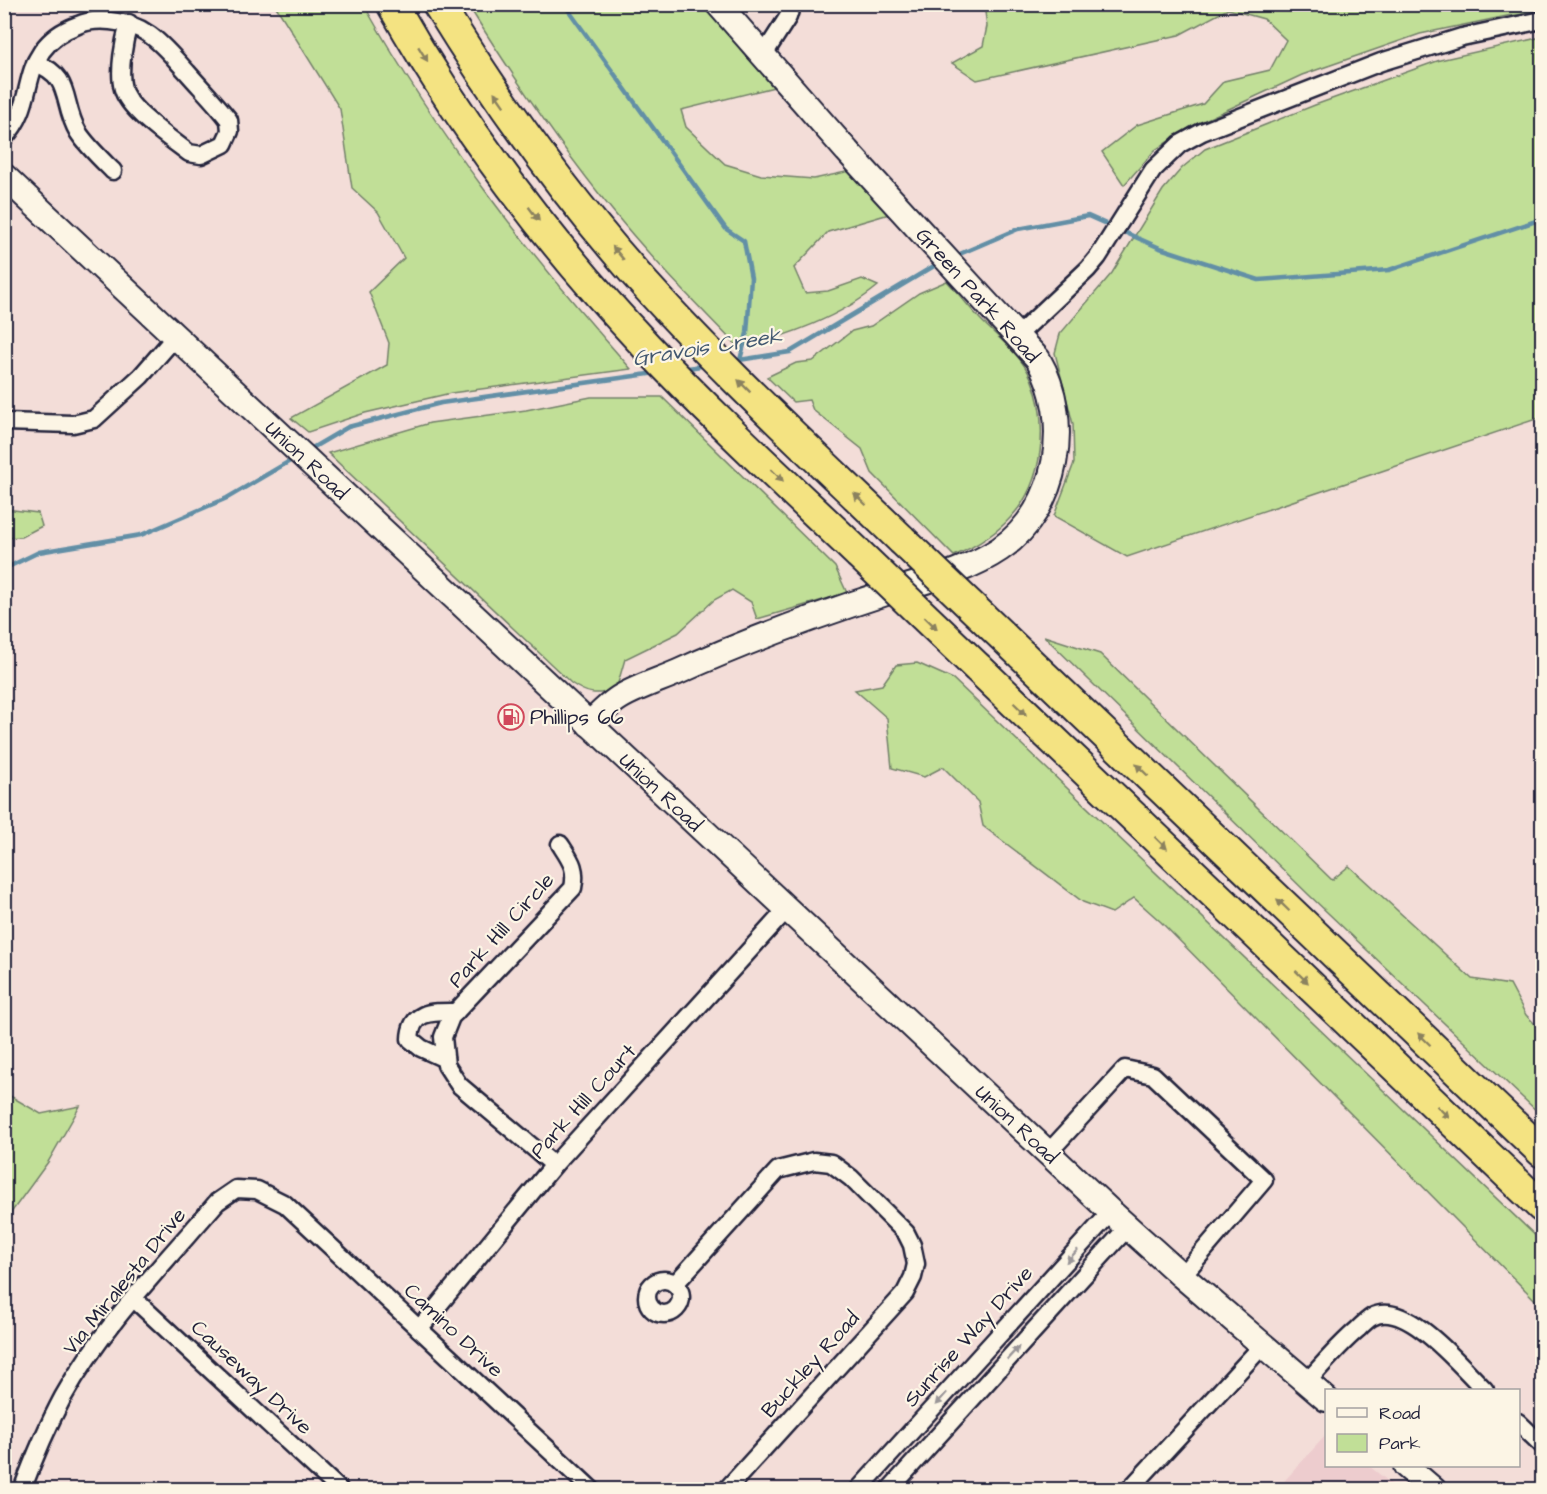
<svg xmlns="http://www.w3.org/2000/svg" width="1547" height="1494" viewBox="0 0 1547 1494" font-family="'Architects Daughter',sans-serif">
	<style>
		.built { fill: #edccce }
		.green { fill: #c1df97; stroke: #728069; stroke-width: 1.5 }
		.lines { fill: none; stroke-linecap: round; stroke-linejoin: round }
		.stream { stroke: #628fa6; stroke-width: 4.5 }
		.street-casing { stroke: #22223b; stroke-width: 21 }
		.secondary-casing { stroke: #22223b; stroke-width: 28 }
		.highway-casing { stroke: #22223b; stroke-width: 34 }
		.street { stroke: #fcf5e5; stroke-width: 16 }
		.secondary { stroke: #fcf5e5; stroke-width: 24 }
		.highway { stroke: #f4e382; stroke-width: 30 }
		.highway-bridge-casing { stroke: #22223b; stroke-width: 34; stroke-linecap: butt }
		.highway-bridge { stroke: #f4e382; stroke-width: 30 }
		.oneway { fill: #8b825e }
		.oneway2 { fill: #9a9698 }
		.labels { text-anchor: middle; stroke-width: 4.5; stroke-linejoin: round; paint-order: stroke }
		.street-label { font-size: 21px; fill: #22223b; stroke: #fcf5e5 }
		.poi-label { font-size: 21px; fill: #22223b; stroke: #fcf5e5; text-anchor: start }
		.water-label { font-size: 22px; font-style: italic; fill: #425870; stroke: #fcf5e5 }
	</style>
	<rect width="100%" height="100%" fill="#f3ddd8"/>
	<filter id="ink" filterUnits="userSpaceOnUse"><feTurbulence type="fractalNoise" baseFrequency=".0167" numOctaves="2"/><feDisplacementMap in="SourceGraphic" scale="12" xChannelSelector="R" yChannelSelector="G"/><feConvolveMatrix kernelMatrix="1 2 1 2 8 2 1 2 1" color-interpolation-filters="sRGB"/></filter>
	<g filter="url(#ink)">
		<!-- built -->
		<polygon class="built" points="1326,1435 1326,1466 1369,1466 1398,1489 1277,1489"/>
		<!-- green -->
		<g class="green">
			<path d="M275 5H364C439 138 529 254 631 369L451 393 365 413 308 432 291 418 387 365 389 343 369 292 404 258 378 212 352 188 340 109Z"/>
			<path d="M468 5H702L774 87 681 110 686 127 725 164 761 175 814 179 850 171 889 214 828 232 794 268 805 293 828 291 862 279 878 286C842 316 785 338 738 347 695 303 651 258 612 210 559 145 512 75 468 5Z"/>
			<polygon points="984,5 1542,5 1542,12 1507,16 1420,34 1302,75 1192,126 1155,150 1124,185 1102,152 1137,125 1203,104 1224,81 1270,70 1286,40 1264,19 1228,9 1179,35 977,80 952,63 983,46 987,26"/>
			<polygon points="1542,37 1542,417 1127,557 1054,516 1074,463 1073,424 1055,353 1060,334 1112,273 1163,190 1182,168 1205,149 1315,105 1440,60"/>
			<path d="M947 281C958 293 969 307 980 319 998 338 1020 353 1031 378 1049 422 1044 482 1011 517 996 534 974 547 954 556L872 473 862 449 813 410 809 400 793 402 767 377 796 363 813 361 852 331 871 326 919 293Z"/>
			<path d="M591 397H662L835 567 847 593 757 619 751 602 732 590 714 600 678 633 625 659 616 690C596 695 588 695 571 683L328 453 430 423 526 410Z"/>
			<polygon points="5,509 38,513 42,526 21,537 5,538"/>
			<polygon points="1044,636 1100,654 1332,880 1349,866 1472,979 1510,985 1526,1015 1542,1031 1542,1116 1309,895"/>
			<polygon points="917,663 953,679 1542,1242 1542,1307 1161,922 1134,898 1112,913 1083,902 983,826 978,802 943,767 924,777 892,768 887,718 855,690 882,685 896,665"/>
			<polygon points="5,1093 41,1114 80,1106 48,1162 5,1221"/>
		</g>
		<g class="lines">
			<!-- stream -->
			<g class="stream">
				<polyline points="564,4 726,229 744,241 751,278 747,333 740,360"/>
				<polyline points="955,256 1018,229 1088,216 1160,248 1259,280 1389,270 1542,219"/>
				<polyline points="733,361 790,352 939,263"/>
				<polyline points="682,369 707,365"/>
				<polyline points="307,451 348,427 441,403 656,373"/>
				<polyline points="4,569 39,552 141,535 227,498 295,458"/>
			</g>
			<!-- street casing -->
			<g class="street-casing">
				<g id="street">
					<polyline points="763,56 788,17 792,4"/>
					<path d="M35 63C73 76 61 103 78 132 87 146 101 159 113 171"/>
					<path d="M4 138C32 108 23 78 42 51 51 38 64 30 78 25 89 20 99 20 110 21 148 24 163 46 187 72 201 88 216 103 229 120L230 131 224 144 201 155 189 153C171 139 128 110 123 89 118 71 124 41 129 23"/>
					<polyline points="1017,336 1088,269 1098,257 1153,170 1180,144 1202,132 1381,62 1462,37 1542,20"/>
					<polyline points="4,422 73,424 94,419 141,376 175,337"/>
					<path d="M445 1059 421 1048 410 1039C411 1010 433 1012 456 1012"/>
					<polyline points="1048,1153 1125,1069 1153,1075 1264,1180 1182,1276"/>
					<path d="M554 1165 459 1085 446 1065 443 1037 451 1017 573 888C577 868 571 861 560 844"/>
					<circle cx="664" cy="1297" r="17"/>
					<polyline points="675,1284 778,1170 814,1161 831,1163 851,1178 906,1233 912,1245 916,1264 913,1277 905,1293 726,1490"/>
					<polyline points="134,1299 340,1490"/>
					<polyline points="419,1329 554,1165 787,909"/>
					<path d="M1307 1382C1323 1364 1339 1345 1358 1329 1362 1325 1367 1320 1372 1317 1406 1298 1463 1369 1485 1390"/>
					<polyline points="1518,1422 1542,1445"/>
					<path d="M22 1490C34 1458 47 1427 63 1397 103 1325 164 1264 217 1202L236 1189 257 1190 285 1204 592 1490"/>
					<polyline points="858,1490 1111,1212"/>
					<polyline points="889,1490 1128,1227"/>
					<polyline points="1129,1490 1263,1345"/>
				</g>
			</g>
			<!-- secondary casing -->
			<g class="secondary-casing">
				<g id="secondary">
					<polyline points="4,176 1111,1212 1182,1276 1326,1399"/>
					<path d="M589 724C598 716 606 707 616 700 631 689 660 680 678 672 746 641 815 616 886 593 924 581 966 572 1000 549 1059 509 1073 420 1038 359L847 151 718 4"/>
					<polyline points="1406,1466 1434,1490"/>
				</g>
			</g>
			<!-- highway casing -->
			<g class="highway-casing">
				<g id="highway">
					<path d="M392 4C462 128 550 244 647 347 715 419 788 486 859 554"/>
					<path d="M438 4C496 98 560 188 633 271 717 366 811 452 902 540"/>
					<polyline points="1021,654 1542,1152"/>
					<polyline points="978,668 1542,1207"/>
				</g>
			</g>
			<!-- street -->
			<use href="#street" class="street"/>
			<!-- secondary -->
			<use href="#secondary" class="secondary"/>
			<!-- highway -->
			<use href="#highway" class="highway"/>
			<!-- highway-bridge casing -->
			<g class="highway-bridge-casing">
				<g id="highway-bridge">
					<polyline points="902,540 1021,654"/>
					<polyline points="859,554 978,668"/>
				</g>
			</g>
			<!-- highway-bridge -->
			<use href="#highway-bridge" class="highway-bridge"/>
		</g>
		<!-- one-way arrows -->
		<defs><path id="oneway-solid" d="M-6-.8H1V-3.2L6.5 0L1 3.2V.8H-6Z" transform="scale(1.5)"/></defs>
		<g class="oneway">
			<use href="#oneway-solid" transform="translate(423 54) rotate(58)"/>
			<use href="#oneway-solid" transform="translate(499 99) rotate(-125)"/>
			<use href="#oneway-solid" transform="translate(534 214) rotate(53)"/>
			<use href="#oneway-solid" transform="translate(618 253) rotate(-130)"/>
			<use href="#oneway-solid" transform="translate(744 386) rotate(-135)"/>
			<use href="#oneway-solid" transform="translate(777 475) rotate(44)"/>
			<use href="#oneway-solid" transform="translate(860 499) rotate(-136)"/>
			<use href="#oneway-solid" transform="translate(931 623) rotate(44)"/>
			<use href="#oneway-solid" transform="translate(1020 709) rotate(44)"/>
			<use href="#oneway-solid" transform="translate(1142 770) rotate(-136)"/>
			<use href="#oneway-solid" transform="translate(1161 843) rotate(44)"/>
			<use href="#oneway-solid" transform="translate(1283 905) rotate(-136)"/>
			<use href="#oneway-solid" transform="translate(1302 977) rotate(44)"/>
			<use href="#oneway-solid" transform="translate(1424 1039) rotate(-136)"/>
			<use href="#oneway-solid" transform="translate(1443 1112) rotate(44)"/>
		</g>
		<g class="oneway2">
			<use href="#oneway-solid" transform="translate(1072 1256) rotate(132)"/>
			<use href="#oneway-solid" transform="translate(1013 1353) rotate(-47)"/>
			<use href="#oneway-solid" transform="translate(941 1399) rotate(132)"/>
		</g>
	</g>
	<!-- icons -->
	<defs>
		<g id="fuel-ring" transform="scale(1.35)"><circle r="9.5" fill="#fcf5e5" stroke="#d1495b" stroke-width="1.5"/><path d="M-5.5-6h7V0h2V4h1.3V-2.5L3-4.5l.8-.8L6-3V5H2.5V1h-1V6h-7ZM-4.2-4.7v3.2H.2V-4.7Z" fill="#d1495b"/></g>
	</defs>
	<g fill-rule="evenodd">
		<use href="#fuel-ring" x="511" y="717"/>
	</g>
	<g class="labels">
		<!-- street labels -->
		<g class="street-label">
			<text transform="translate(978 295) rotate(48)" y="7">Green Park Road</text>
			<text transform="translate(307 460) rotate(43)" y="7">Union Road</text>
			<text transform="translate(661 792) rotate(43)" y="7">Union Road</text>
			<text transform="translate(501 930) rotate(-48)" y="7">Park Hill Circle</text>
			<text transform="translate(583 1101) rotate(-48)" y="7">Park Hill Court</text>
			<text transform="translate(1017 1124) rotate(43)" y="7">Union Road</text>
			<text transform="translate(124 1281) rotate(-51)" y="7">Via Miralesta Drive</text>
			<text transform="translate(454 1330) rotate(43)" y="7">Camino Drive</text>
			<text transform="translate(968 1336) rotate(-48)" y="7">Sunrise Way Drive</text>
			<text transform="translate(810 1364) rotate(-48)" y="7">Buckley Road</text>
			<text transform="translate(252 1377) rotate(43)" y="7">Causeway Drive</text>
		</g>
		<!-- poi labels -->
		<g class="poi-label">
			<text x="530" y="724">Phillips 66</text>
		</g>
		<!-- water labels -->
		<g class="water-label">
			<text transform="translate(707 346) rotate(-9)" y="8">Gravois Creek</text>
		</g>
	</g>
	<!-- margin -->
	<rect width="1547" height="1494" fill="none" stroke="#fcf5e5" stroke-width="24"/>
	<rect x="12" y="12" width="1523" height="1470" fill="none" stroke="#22223b" stroke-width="2" filter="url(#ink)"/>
	<!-- legend -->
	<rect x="1325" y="1389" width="195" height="78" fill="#fcf5e5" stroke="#a5a1a1" stroke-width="1.5"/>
	<rect x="1337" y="1408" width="30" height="9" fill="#fcf5e5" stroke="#a5a1a1" stroke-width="1.5"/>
	<text x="1379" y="1419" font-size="18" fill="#22223b">Road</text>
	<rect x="1337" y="1434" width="30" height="18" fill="#c1df97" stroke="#a5a1a1" stroke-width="1.5"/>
	<text x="1379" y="1449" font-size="18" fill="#22223b">Park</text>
</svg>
